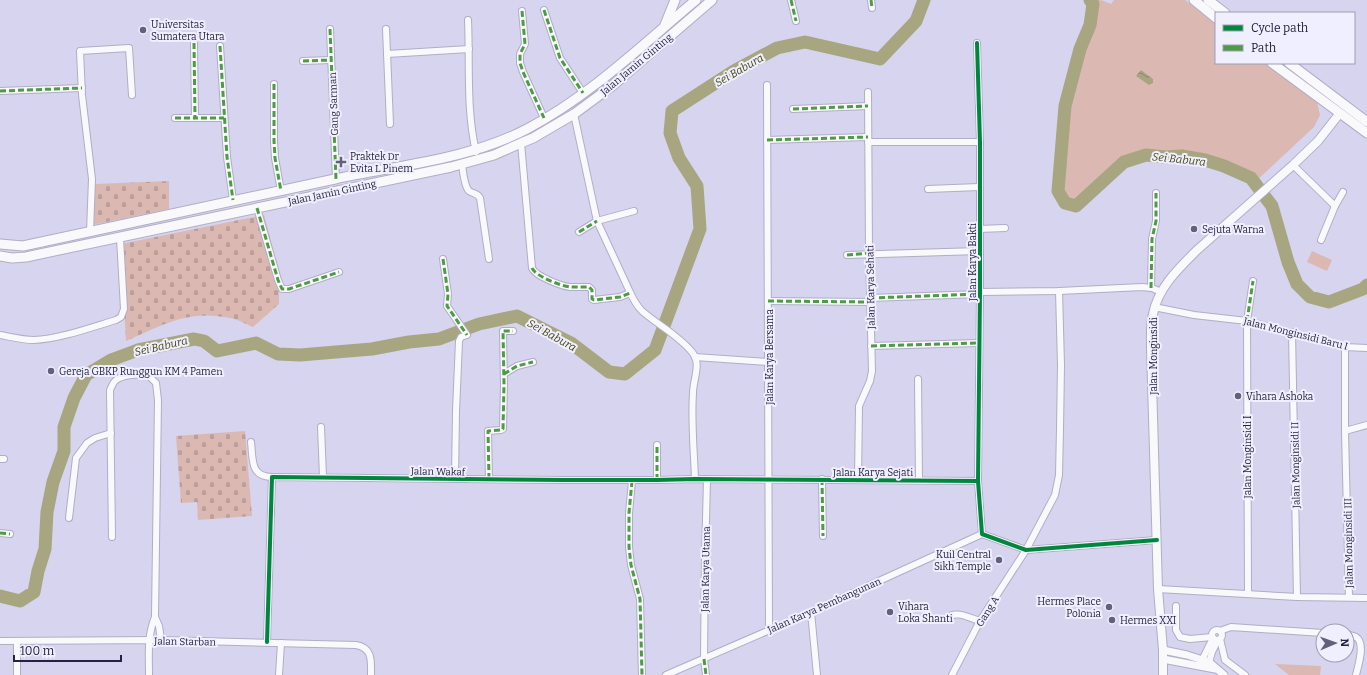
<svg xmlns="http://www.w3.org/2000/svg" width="1367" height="675" viewBox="0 0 1367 675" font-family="Bitter,serif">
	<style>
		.cemetery { fill: url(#cemetery-stones) }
		.green { fill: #dbb8b2 }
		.water { fill: url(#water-waves) }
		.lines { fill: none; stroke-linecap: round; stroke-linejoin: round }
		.river { stroke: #a7a680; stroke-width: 13 }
		.minor-casing { stroke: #b0aec6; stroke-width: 8 }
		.tertiary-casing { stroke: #b0aec6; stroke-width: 9 }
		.secondary-casing { stroke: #b0aec6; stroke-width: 10 }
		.primary-casing { stroke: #b0aec6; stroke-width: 11 }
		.minor { stroke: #f9f9fc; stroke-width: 6 }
		.tertiary { stroke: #f9f9fc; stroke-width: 7 }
		.secondary { stroke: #f9f9fc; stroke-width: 8 }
		.primary { stroke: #f9f9fc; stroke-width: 9 }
		.quiet { stroke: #4e9b45; stroke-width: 3; stroke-dasharray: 6 3; stroke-linecap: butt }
		.cycleway-casing { stroke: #f0efff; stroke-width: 6 }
		.cycleway { stroke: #00873e; stroke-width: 4 }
		.poi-dot { fill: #63607c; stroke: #f0efff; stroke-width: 1.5 }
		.labels { text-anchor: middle; stroke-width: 4; stroke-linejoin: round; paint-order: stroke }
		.poi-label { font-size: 10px; fill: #25213e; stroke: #f0efff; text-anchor: start }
		.street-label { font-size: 10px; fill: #25213e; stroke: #f0efff }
		.water-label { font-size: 11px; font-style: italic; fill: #474713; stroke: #f0efff }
	</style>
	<defs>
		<pattern id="cemetery-stones" width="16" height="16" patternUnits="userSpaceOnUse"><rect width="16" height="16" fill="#dbb8b2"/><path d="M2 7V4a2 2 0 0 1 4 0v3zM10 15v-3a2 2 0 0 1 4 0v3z" fill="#bc9e9a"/></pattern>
		<pattern id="water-waves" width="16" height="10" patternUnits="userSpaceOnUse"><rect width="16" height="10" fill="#a7a680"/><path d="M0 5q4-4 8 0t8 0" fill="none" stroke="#88876a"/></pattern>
	</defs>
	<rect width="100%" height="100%" fill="#d6d4ee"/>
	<!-- cemetery -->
	<g class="cemetery">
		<polygon points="169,181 169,209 92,225 95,184"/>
		<path d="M264 215 279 271V304L253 327C245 324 238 319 230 318 189 309 162 325 126 341L121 244Z"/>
		<polygon points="245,431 252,516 198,520 197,502 181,503 176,436"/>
	</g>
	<!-- green -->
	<g class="green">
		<polygon points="1092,0 1101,0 1111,4 1114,0 1185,0 1216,24 1216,63 1267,63 1317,102 1320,115 1314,127 1254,183 1251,178 1224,166 1182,156 1165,157 1146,155 1124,162 1076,206 1058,191 1066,102 1092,4"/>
		<polygon points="1312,251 1332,260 1327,271 1307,262"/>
		<polygon points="1275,664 1321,666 1320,675 1289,675"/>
	</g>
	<!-- water -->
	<polygon class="water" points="1141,70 1153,79 1153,83 1149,85 1136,76"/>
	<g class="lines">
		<!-- river -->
		<g class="river">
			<polyline points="1090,0 1093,4 1090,25 1080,49 1065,106 1058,191 1065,203 1076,206 1124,162 1146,155 1165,157 1182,156 1205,160 1224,166 1251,178 1272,206 1288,262 1297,284 1310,297 1329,302 1363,289 1367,285"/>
			<polyline points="0,596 20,601 34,592 38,571 45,549 47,512 53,482 64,451 64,427 74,398 86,375 111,360 138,350 194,339 204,341 217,351 256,343 278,354 300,355 372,349 409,342 439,339 479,324 517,316 571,343 609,372 625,374 655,350 700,229 697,186 679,158 670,133 672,111 734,71 777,48 805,42 880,59 916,21 924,0"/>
		</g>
		<!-- minor casing -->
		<g class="minor-casing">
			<g id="minor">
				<polyline points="791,0 796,21"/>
				<polyline points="871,0 872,8"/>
				<polyline points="544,10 560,58 583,93"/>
				<polyline points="522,11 525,44 520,54 520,63 523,72 544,118"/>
				<path d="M468 20C470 65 466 109 476 152"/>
				<polyline points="330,29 336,179"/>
				<polyline points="386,29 390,124"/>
				<polyline points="194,43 195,118 224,118"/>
				<polyline points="977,43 980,142 980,292 978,481 982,534 1026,550 1157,540"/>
				<polyline points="220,46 227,157 233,200"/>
				<polyline points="387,54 469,49"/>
				<polyline points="303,61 331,60"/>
				<polyline points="274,84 274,141 275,158 281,191"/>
				<polyline points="767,85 769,629"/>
				<polyline points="0,91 82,88"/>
				<polyline points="793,109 868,106"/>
				<path d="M574 114 597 221 629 290C632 297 636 305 642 311 658 325 678 335 692 352 702 364 693 379 693 393 691 421 694 451 695 479"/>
				<polyline points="175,118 195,118"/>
				<polyline points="767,140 868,137"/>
				<polyline points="868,142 980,142"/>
				<path d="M521 143 532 268C535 276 561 286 570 287 577 287 583 287 589 287L592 290V299L594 300 620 297 630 293"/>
				<path d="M462 164C463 171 464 186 469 191 474 194 477 193 480 198L489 259"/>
				<polyline points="1293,165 1335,206"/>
				<polyline points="928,189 979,187"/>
				<polyline points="257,208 278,280 282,289 289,289 339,272"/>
				<polyline points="979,229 1005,228"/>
				<polyline points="90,232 92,179 82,95 80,51 129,48 132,95"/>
				<polyline points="579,232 597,221 634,211"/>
				<polyline points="1321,240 1335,206 1343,192"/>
				<polyline points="847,255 979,251"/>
				<polyline points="443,259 448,294 447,306 467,335 461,337 459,341 456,411 455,479"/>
				<polyline points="1151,288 1152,239 1156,221 1156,193"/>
				<polyline points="980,292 1059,291 1142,287 1152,288 1161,292"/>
				<polyline points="870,298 980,294"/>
				<polyline points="768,301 870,302"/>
				<polyline points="1154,307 1194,315 1247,321 1345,347 1367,348"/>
				<polyline points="1292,332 1297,597"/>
				<path d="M0 335C11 337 23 340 34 340 60 339 92 327 116 320L121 317 124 309 120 238"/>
				<polyline points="871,346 979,343"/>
				<polyline points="1345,347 1345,431 1349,597"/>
				<polyline points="695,357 769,362"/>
				<polyline points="504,374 517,366 533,362"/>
				<polyline points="918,379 919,480"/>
				<polyline points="321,427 323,477"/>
				<polyline points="1345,431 1367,425"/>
				<path d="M251 442C253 459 250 477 272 477"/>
				<polyline points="0,459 4,459"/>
				<polyline points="489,479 488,431 501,430 503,429 504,384 503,331 513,331"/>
				<polyline points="822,479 823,536"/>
				<polyline points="657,480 657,445"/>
				<polyline points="858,480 859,406 870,381 872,371 869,253 868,92"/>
				<polyline points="632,481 629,513 629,547 631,565 640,599 642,675"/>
				<polyline points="69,518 76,458 87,443 95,438 111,433"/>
				<polyline points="0,533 10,534"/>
				<path d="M112 537 110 390C112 386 113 383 115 381 122 374 139 374 148 375L156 383 158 400 155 617"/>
				<polyline points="1158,589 1297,597 1367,598"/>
				<polyline points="1248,594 1247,321 1253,281"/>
				<polyline points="1176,606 1176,630 1180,637 1190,639 1212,637"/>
				<polyline points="811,612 817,675"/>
				<path d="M946 619C955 609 969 618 980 621"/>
				<circle cx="1217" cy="635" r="5"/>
				<polyline points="1220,631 1231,627 1323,633"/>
				<path d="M1347 634C1350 635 1354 636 1356 637 1366 643 1358 666 1356 675"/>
				<polyline points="1220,639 1225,660 1245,675"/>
				<path d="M0 641 161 640 356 645C373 648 371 661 371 675"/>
				<polyline points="267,642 272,477 564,480 657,480 695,479 978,481"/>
				<polyline points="1200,664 1213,638"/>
				<polyline points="1208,666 1212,652 1218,640"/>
				<polyline points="17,675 17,641"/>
				<path d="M149 675C149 655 147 636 155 617L159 626 161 640"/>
				<polyline points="279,675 281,643"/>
				<polyline points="666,675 811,612 982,534"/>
				<polyline points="706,675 704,659 705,561 707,479"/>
				<polyline points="952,675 980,621 1026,550 1055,495 1059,475 1060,429 1061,365 1059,291"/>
			</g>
		</g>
		<!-- tertiary casing -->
		<g class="tertiary-casing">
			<g id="tertiary">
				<polyline points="1163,650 1187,655 1209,662 1224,675"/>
				<polyline points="1163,659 1215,669"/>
			</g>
		</g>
		<!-- secondary casing -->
		<g class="secondary-casing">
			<path id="secondary" d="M1163 675V650L1158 589 1151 348C1151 336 1150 325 1153 314 1158 288 1178 269 1196 251L1293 165 1318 141 1340 113"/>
		</g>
		<!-- primary casing -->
		<g class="primary-casing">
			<g id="primary">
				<polyline points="1194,0 1216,18"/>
				<polyline points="1208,0 1225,13"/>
				<polyline points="665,25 675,0"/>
				<polyline points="1272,63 1367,133"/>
				<polyline points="1289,63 1367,122"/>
				<path d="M0 244 23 246C127 224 231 202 335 179 400 165 467 160 527 129 590 96 642 45 696 0"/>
				<polyline points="0,256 12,258 26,257 451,167 494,155 521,143 533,138 574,114 612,86 712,0"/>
			</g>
		</g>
		<!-- minor -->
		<use href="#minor" class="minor"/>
		<!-- tertiary -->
		<use href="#tertiary" class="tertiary"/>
		<!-- secondary -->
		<use href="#secondary" class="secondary"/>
		<!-- primary -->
		<use href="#primary" class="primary"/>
		<!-- quiet -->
		<g class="quiet">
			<polyline points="791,0 796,21"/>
			<polyline points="871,0 872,8"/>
			<polyline points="544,10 560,58 583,93"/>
			<polyline points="522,11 525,44 520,54 520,63 523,72 544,118"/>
			<polyline points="330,29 336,179"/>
			<polyline points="194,43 195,118 224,118"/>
			<polyline points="220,46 227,157 233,200"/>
			<polyline points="303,61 331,60"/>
			<polyline points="274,84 274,141 275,158 281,191"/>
			<polyline points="0,91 82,88"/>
			<polyline points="793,109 868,106"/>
			<polyline points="175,118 195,118"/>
			<polyline points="767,140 868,137"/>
			<polyline points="257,208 278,280 282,289 289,289 339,272"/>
			<polyline points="579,232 597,221"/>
			<polyline points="847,255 869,253"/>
			<polyline points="443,259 448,294 447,306 467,335"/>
			<path d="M532 268C535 276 561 286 570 287 577 287 583 287 589 287L592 290V299L594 300 620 297 630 293"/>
			<polyline points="1151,288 1152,239 1156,221 1156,193"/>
			<polyline points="870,298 980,294"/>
			<polyline points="768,301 870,302"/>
			<polyline points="1247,321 1253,281"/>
			<polyline points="871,346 979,343"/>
			<polyline points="504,374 517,366 533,362"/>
			<polyline points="489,479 488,431 501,430 503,429 504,384 503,331 513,331"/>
			<polyline points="822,479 823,536"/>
			<polyline points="657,480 657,445"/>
			<polyline points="632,481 629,513 629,547 631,565 640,599 642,675"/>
			<polyline points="0,533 10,534"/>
			<polyline points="704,659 706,675"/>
		</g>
		<!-- cycleway casing -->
		<g class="cycleway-casing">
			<g id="cycleway">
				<polyline points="977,43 980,142 980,292 978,481 982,534 1026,550 1157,540"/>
				<polyline points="267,642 272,477 564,480 657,480 695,479 978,481"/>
			</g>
		</g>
		<!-- cycleway -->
		<use href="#cycleway" class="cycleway"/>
	</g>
	<!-- markers -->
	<g class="poi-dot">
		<circle cx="143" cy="30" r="4"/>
		<path d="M339 156h4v4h4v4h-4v4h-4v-4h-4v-4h4z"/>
		<circle cx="1194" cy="229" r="4"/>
		<circle cx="51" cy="371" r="4"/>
		<circle cx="1238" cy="396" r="4"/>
		<circle cx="999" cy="560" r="4"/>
		<circle cx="1109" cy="607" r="4"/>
		<circle cx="890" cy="612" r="4"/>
		<circle cx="1112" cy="620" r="4"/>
	</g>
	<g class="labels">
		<!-- poi labels -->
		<g class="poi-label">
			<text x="151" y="28">Universitas<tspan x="151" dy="12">Sumatera Utara</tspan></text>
			<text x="350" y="160">Praktek Dr<tspan x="350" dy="12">Evita L Pinem</tspan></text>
			<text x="1202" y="233">Sejuta Warna</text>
			<text x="59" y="375">Gereja GBKP Runggun KM 4 Pamen</text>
			<text x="1246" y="400">Vihara Ashoka</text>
			<text x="991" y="558" text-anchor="end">Kuil Central<tspan x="991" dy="12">Sikh Temple</tspan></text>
			<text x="1101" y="605" text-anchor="end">Hermes Place<tspan x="1101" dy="12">Polonia</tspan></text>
			<text x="898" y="610">Vihara<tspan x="898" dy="12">Loka Shanti</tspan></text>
			<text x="1120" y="624">Hermes XXI</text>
		</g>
		<!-- street labels -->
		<g class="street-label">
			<text transform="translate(636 64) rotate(-40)" y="4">Jalan Jamin Ginting</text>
			<text transform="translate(333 104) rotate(-92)" y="4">Gang Sarman</text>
			<text transform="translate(332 192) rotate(-12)" y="4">Jalan Jamin Ginting</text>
			<text transform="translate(972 262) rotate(-90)" y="4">Jalan Karya Bakti</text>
			<text transform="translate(870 287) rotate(-91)" y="4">Jalan Karya Sehati</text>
			<text transform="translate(1296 333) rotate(14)" y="4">Jalan Monginsidi Baru I</text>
			<text transform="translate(1153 356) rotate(-90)" y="4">Jalan Monginsidi</text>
			<text transform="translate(769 357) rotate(-90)" y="4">Jalan Karya Bersama</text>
			<text transform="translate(1247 457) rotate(-90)" y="4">Jalan Monginsidi I</text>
			<text transform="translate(1295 465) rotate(-91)" y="4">Jalan Monginsidi II</text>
			<text transform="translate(438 471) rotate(1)" y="4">Jalan Wakaf</text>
			<text x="873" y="476">Jalan Karya Sejati</text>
			<text transform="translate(1348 543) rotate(-91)" y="4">Jalan Monginsidi III</text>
			<text transform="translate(705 569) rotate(-89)" y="4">Jalan Karya Utama</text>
			<text transform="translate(824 605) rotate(-24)" y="4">Jalan Karya Pembangunan</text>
			<text transform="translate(987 611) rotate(-58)" y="4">Gang A</text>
			<text transform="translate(185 641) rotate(1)" y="4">Jalan Starban</text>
		</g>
		<!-- water labels -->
		<g class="water-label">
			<text transform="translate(739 70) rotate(-30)" y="4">Sei Babura</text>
			<text transform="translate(1179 159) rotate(6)" y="4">Sei Babura</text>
			<text transform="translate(552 335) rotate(29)" y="4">Sei Babura</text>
			<text transform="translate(161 346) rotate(-13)" y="4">Sei Babura</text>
		</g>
	</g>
	<!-- legend -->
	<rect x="1215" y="12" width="140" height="52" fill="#f0efff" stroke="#9f9db2"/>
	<rect x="1223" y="25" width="20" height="6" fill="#00873e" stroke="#9f9db2"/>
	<text x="1251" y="32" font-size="12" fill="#25213e">Cycle path</text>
	<rect x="1223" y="45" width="20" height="6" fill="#4e9b45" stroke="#9f9db2"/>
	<text x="1251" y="52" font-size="12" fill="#25213e">Path</text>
	<!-- north arrow -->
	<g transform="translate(1335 643) rotate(88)"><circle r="19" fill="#f0efff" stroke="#9f9db2"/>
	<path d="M0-3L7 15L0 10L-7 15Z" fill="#63607c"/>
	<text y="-6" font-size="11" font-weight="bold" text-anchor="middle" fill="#25213e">N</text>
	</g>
	<!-- scale -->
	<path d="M14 655v6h107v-6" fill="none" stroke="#25213e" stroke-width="2"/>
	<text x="20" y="655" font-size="12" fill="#25213e" stroke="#f0efff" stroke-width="3" paint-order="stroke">100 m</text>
</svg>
